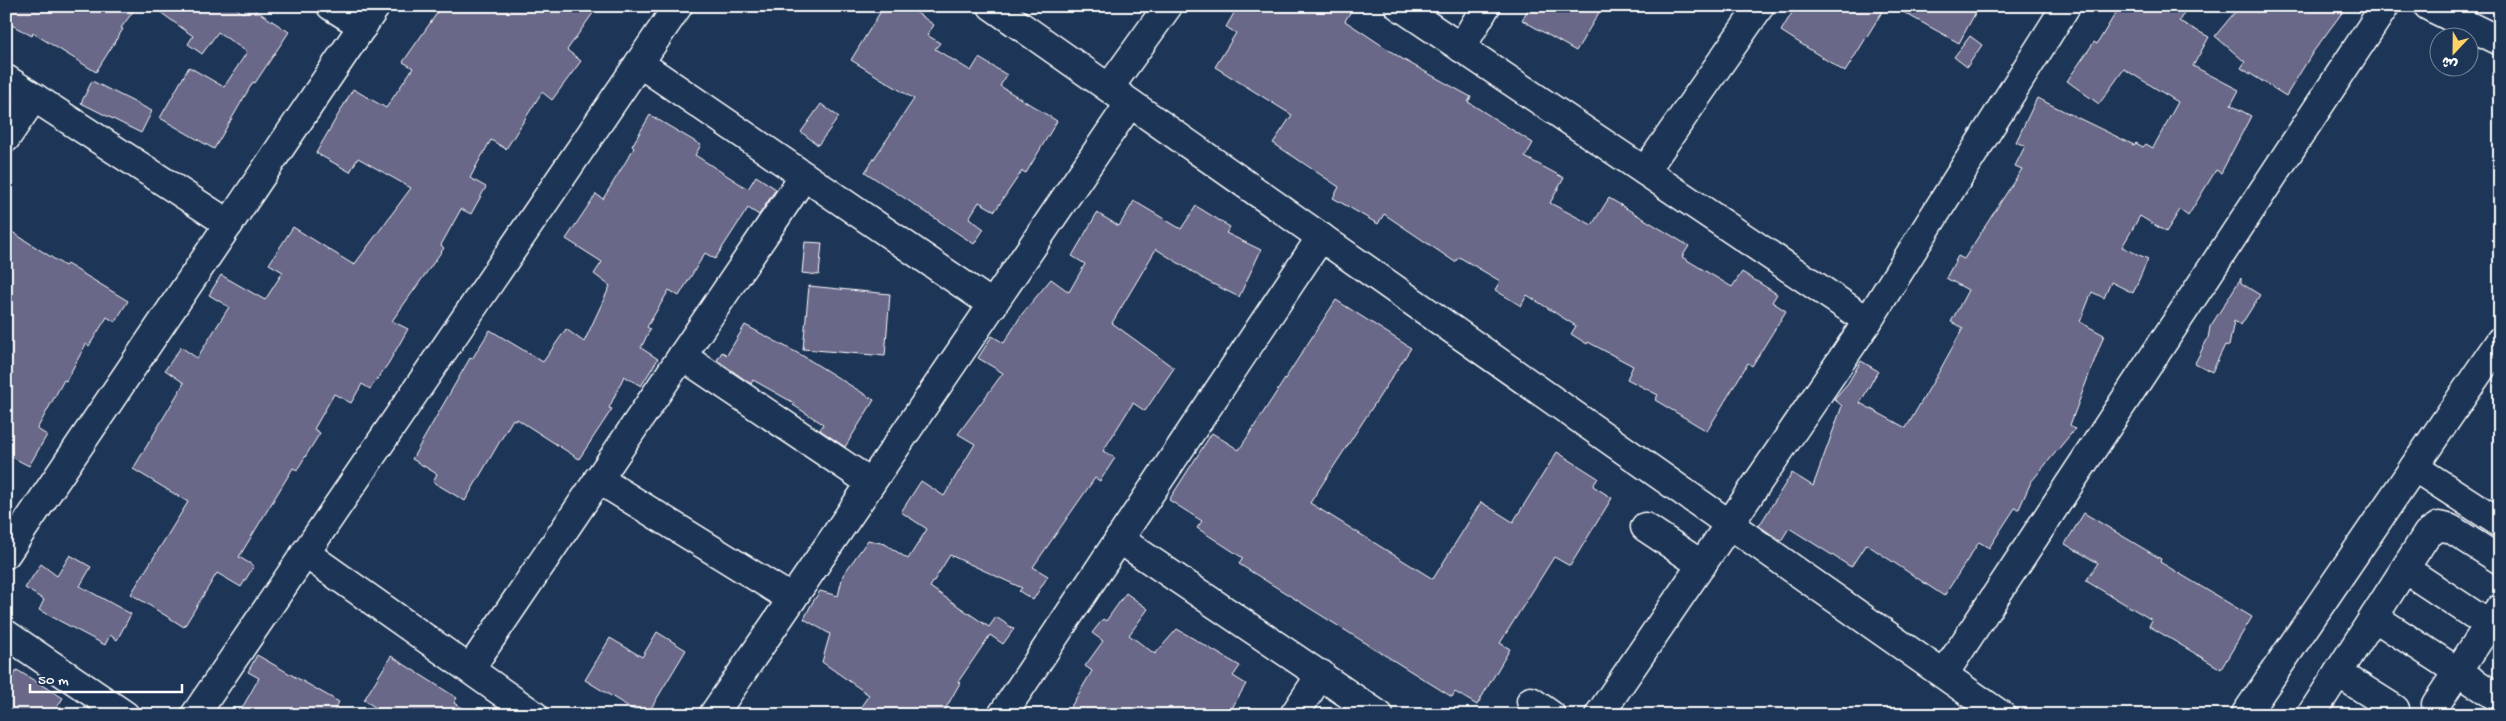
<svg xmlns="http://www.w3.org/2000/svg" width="2506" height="721" viewBox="0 0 2506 721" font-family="'Gochi Hand','Playpen Sans Arabic',sans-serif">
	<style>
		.building { fill: #6a6788; stroke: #fff }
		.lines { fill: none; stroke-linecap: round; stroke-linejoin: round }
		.minor-casing { stroke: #fff; stroke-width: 31 }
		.minor { stroke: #1d3557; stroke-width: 28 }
	</style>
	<rect width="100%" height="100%" fill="#1d3557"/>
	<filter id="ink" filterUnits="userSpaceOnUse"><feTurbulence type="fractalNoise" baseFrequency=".02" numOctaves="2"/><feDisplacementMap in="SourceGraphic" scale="10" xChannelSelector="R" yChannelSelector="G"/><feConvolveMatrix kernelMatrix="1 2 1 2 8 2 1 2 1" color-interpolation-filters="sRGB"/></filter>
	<g filter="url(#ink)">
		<!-- building -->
		<g class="building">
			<polygon points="6,6 137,6 121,28 123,29 96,72 33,33 32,36 6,22"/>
			<polygon points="152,6 233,6 243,13 249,6 289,32 255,83 253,82 214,149 160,118 189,67 224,87 247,52 218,32 202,54 188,44 193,36"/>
			<polygon points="442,6 598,6 567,50 581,61 552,100 542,92 506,149 491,140 480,159 470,178 486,187 471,214 461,209 441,245 444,248 392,321 408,329 388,364 370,389 362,384 351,403 334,394 314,429 320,433 297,470 293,468 239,557 254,566 241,587 217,573 184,627 131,594 188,502 133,469 184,383 165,370 181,347 197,358 229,307 209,295 221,275 265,300 283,272 269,264 293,227 354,265 411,188 358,158 350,172 316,153 353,89 386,108 413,68 403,62"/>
			<polygon points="884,6 906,6 920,15 934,25 927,35 940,43 935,49 971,71 979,58 1007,75 1000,86 1057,121 1026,173 1022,171 995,211 979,202 969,218 984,229 974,244 865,172 914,99 851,60"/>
			<polygon points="1238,6 1354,6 1345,21 1404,60 1471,97 1468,102 1533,143 1525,157 1564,178 1550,203 1592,225 1609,198 1689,246 1682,257 1732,287 1742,272 1777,294 1772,302 1786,311 1752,366 1748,363 1707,431 1655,400 1658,395 1627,379 1633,366 1588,342 1587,344 1571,334 1576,326 1527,295 1521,306 1495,290 1500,281 1459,257 1455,262 1384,214 1378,224 1333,198 1339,187 1273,143 1292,115 1215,67 1236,33 1226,27"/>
			<polygon points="1530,6 1603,6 1576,51 1522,20"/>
			<polygon points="1796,6 1873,6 1882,12 1845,72 1781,31"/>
			<polygon points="1892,6 1979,6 1959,43"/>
			<polygon points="2120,6 2188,6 2179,21 2209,37 2193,66 2239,90 2231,105 2251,116 2221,173 2216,170 2188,216 2180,210 2166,232 2140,216 2122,247 2148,259 2133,293 2111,282 2104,298 2092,292 2080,322 2104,335 2070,425 2075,429 2031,482 2019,509 2015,508 1989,548 1979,542 1944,596 1866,544 1851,567 1789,528 1781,541 1759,526 1792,473 1813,486 1842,406 1834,399 1848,383 1861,361 1878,371 1860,403 1906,428 1940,370 1963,328 1951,322 1968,290 1946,278 1958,256 1964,259 2022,169 2015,166 2025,146 2016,142 2037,98 2134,145 2136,143 2143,147 2146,144 2153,148 2178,102 2124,69 2099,104 2067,81 2094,42 2097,44"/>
			<polygon points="2240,6 2347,6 2313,52 2286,96 2241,68 2245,62 2215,36"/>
			<polygon points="1970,36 1982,45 1967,67 1954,57"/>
			<polygon points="92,81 152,111 141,133 81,103"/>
			<polygon points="821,104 839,117 818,145 801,132"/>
			<polygon points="650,115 701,145 695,155 748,189 756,176 776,189 759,215 748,208 715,259 705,253 679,296 669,290 647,327 650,329 641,348 658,359 641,386 624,376 609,408 612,409 579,459 517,419 516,421 513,419 465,501 433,482 437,474 412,459 470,358 472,359 490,330 543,362 566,329 584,342 610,286 594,274 602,262 566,239 596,194 603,199 634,148 632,146"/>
			<polygon points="1134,201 1181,229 1196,206 1230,227 1226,233 1261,250 1239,297 1207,281 1156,249 1112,323 1174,368 1145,411 1133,403 1103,451 1115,458 1100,481 1095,478 1033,567 1048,576 1033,600 1019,591 1022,588 950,555 930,587 989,627 996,617 1014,629 1003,644 990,635 958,682 960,683 942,715 855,715 869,695 822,662 830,634 804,619 812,603 820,591 838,596 843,575 868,540 885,544 908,559 927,529 901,512 921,481 944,496 975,444 958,434 1003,373 978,358 992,336 1004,343 1022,314 1051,279 1069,292 1085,264 1072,256 1097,213 1119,226"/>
			<polygon points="6,228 65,266 67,264 128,301 115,322 107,317 89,346 86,344 66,381 64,380 37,429 47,435 29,466 6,454"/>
			<polygon points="805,242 822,243 819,275 802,273"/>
			<polygon points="2241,278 2241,283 2260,295 2241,325 2234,321 2229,346 2225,345 2212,372 2195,363 2208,338 2210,327"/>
			<polygon points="809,286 890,294 885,356 803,349"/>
			<polygon points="1336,300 1411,348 1310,503 1433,579 1481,502 1513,522 1557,452 1598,478 1593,486 1612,498 1570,566 1554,557 1500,643 1510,649 1477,705 1455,692 1452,697 1239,564 1243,558 1197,528 1202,521 1169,500 1212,433 1239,450"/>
			<polygon points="745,325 803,356 874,400 845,447 820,430 823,424 793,405 794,403 753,380 751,384 717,360 722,352 727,355"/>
			<polygon points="2084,513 2161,559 2160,562 2252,617 2221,669 2149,626 2152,620 2086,581 2098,563 2065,544"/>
			<polygon points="70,555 91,567 80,586 131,614 117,640 110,635 105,645 39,610 44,600 25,588 41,564 57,576"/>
			<polygon points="1126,593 1148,609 1129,635 1155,654 1177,629 1240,666 1233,676 1246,684 1228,715 1066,715 1092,671 1085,666 1103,641 1092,633 1103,619 1106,621"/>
			<polygon points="657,632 686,650 647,715 642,715 585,680 610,638 642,657"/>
			<polygon points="257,655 339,702 332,715 238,715 259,678 248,672"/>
			<polygon points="391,656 457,698 454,703 473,715 387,715 364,700"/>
			<polygon points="17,670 63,698 52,715 6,715 6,688"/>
		</g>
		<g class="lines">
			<!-- minor casing -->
			<g class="minor-casing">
				<g id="minor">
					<polyline points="331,6 363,26"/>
					<polyline points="992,6 2001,715"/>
					<polyline points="1399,6 1868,321"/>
					<polyline points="2428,6 2500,41"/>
					<polyline points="1461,48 1486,6"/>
					<polyline points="639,63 993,305"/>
					<polyline points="6,79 229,224"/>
					<polyline points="1109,88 1168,6"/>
					<polyline points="6,138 34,97"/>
					<polyline points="1645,171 1760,6"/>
					<polyline points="682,356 871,483"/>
					<polyline points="2414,467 2500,523"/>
					<polyline points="598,479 792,599"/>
					<polyline points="1645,527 1702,565"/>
					<polyline points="1119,539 1379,715"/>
					<polyline points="305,553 534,715"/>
					<polyline points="6,554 376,6"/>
					<polyline points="2405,569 2500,632"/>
					<polyline points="2374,617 2500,699"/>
					<polyline points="6,634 125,715"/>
					<polyline points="470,669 804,176"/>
					<polyline points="2338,673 2395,709"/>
					<polyline points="1944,674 2385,6"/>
					<polyline points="1531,701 1551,715"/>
					<polyline points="2436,704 2500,608"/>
					<polyline points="195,715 678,6"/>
					<polyline points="713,715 1130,103"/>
					<polyline points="1002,715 1321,237"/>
					<polyline points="1294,715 1321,674"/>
					<polyline points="1599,715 1868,321 2066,6"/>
					<polyline points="2245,715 2500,341"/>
					<polyline points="2311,715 2427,534 2439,526 2451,529 2500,560"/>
				</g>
			</g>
			<!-- minor -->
			<use href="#minor" class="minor"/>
		</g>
	</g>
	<!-- margin -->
	<rect width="2506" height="721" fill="none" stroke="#1d3557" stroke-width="25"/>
	<rect x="12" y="12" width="2481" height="696" fill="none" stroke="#fff" stroke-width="2" filter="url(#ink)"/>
	<!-- north arrow -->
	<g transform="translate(2454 52) rotate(202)"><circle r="24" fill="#1d3557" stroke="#77869a"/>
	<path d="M0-4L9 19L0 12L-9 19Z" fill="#ffd166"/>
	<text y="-8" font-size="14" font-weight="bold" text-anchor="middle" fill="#ffffff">ش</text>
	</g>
	<!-- scale -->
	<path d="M30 684v8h152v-8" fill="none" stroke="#ffffff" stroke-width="2.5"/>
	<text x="38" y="684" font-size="15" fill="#ffffff" stroke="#1d3557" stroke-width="4" paint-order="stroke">50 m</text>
</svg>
